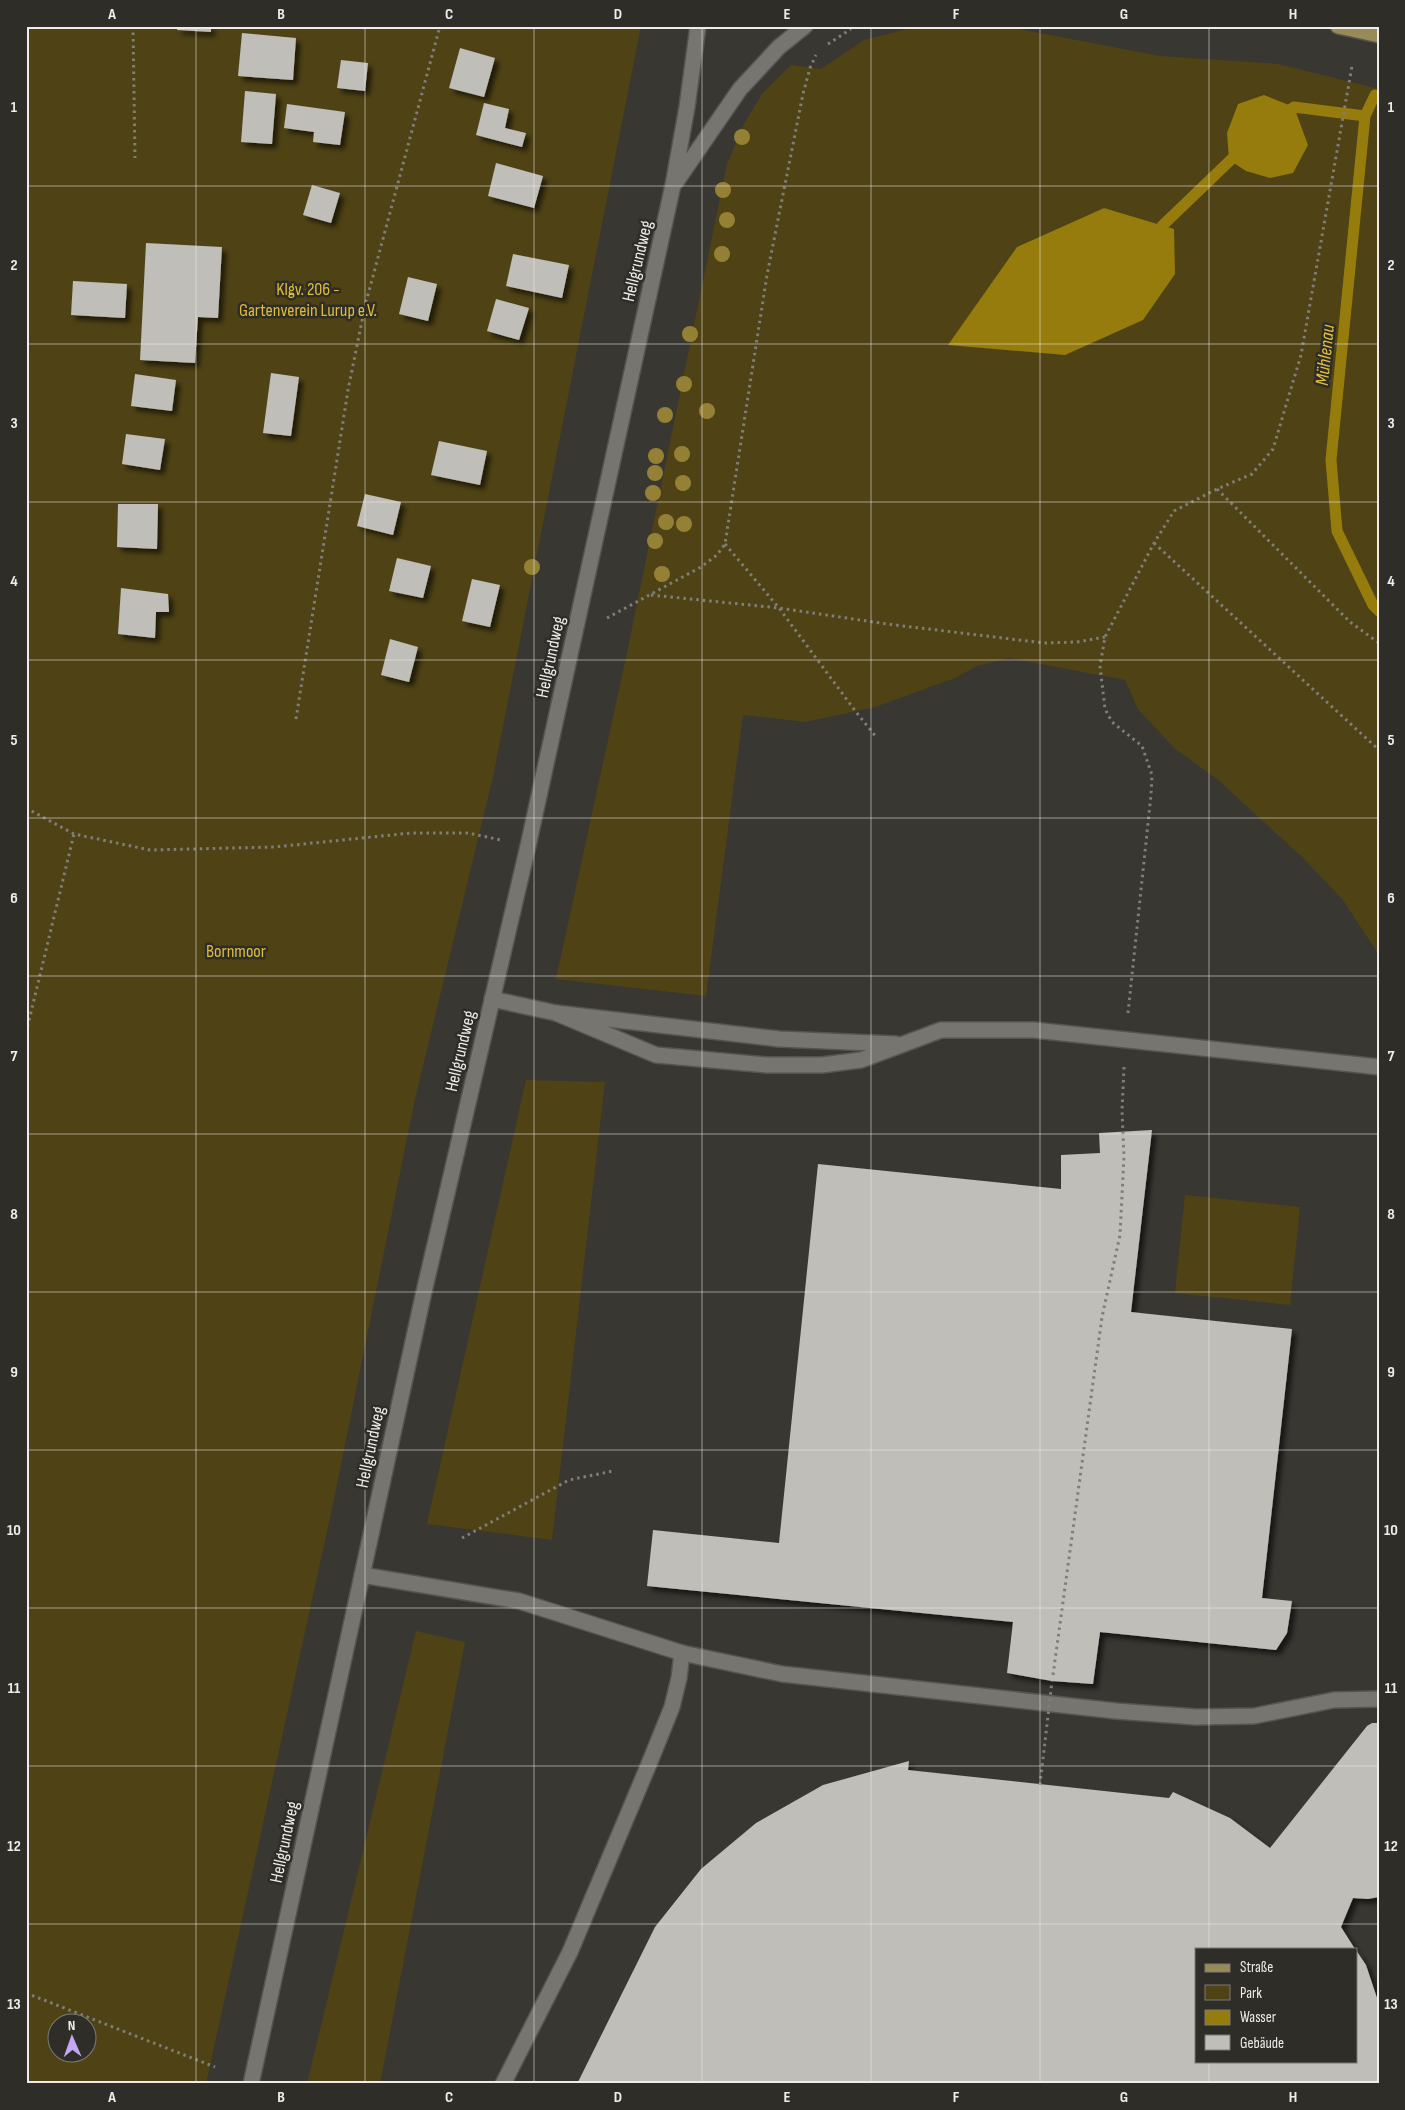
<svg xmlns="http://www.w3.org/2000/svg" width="1405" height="2110" viewBox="0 0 1405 2110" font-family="'Sofia Sans Condensed',sans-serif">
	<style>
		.green { fill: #4f4315; fill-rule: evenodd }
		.water { fill: #957c0c }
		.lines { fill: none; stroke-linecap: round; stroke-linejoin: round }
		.stream { stroke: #957c0c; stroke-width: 11 }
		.building { fill: #bfbeb8; filter: url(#shadow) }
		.lane-casing { stroke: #555450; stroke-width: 18 }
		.secondary-casing { stroke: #555450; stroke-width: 18 }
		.primary-casing { stroke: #555450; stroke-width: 18 }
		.path { stroke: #7f7e7b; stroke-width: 3; stroke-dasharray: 2.5 4; stroke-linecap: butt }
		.lane { stroke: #777570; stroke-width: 15 }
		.secondary { stroke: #777570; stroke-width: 15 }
		.primary { stroke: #998b58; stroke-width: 15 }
		.path-bridge { stroke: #7f7e7b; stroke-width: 3; stroke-dasharray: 2.5 4; stroke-linecap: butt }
		.tree { fill: #948136 }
		.grid { fill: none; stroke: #eeedeb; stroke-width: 1; stroke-opacity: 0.55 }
		.labels { text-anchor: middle; stroke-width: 5; stroke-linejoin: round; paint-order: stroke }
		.street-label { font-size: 18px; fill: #eeedeb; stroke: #2e2d28 }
		.park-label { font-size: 18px; fill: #dfbd39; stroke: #2e2d28 }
		.water-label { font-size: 19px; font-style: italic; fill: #e3c13e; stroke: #2e2d28 }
		.neatline { fill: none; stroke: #eeedeb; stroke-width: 2 }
		.grid-label { font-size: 16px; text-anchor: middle; font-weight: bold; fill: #eeedeb }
	</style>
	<defs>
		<filter id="shadow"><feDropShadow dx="4.5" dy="4.5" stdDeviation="2.5" flood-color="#0009"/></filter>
	</defs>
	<rect width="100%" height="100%" fill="#383732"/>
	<!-- green -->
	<g class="green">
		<path d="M26 26H641L493 777 415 1099 333 1504 206 2084H26ZM58 2022H88V2052H58Z"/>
		<path d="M919 26H1003L1160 56 1278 64 1379 89V955L1343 900 1302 857 1217 779 1174 748 1138 709 1125 680 1009 658 977 666 955 678 875 707 806 722 743 715 706 996 556 979 625 662 727 164 744 124 762 94 791 65 821 69 864 40ZM1227 133 1246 171 1229 160ZM1104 208 1174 229 1017 247Z"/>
		<polygon points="526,1080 605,1082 552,1540 427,1524"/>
		<polygon points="1185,1195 1300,1207 1290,1305 1175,1293"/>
		<polygon points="416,1631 465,1642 380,2084 307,2084"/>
	</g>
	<!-- water -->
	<g class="water">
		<polygon points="1264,95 1294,107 1308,145 1293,173 1270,178 1246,171 1229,160 1227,133 1238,104"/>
		<polygon points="1104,208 1174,229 1175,274 1143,320 1065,355 948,345 1017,247"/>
	</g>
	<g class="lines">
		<!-- stream -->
		<g class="stream">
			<polyline points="1375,95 1365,116 1331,460 1337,531 1373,605 1379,611"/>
			<polyline points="1283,115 1294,107 1365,116"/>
			<polyline points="1162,226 1240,151"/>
		</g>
	</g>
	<!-- building -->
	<g class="building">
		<polygon points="178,26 211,26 211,32 177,30"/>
		<polygon points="242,33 296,38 293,80 238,76"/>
		<polygon points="460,48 495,58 484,97 449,88"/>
		<polygon points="341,60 368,63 365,91 337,88"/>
		<polygon points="245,91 276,94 272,144 241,142"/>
		<polygon points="484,103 509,109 505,128 526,133 522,147 476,135"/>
		<polygon points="287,104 345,112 340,145 313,142 314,132 284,128"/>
		<polygon points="496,163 543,176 534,208 488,196"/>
		<polygon points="312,185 340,193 331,223 303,215"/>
		<polygon points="146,243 222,247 218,318 198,317 195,363 140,360"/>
		<polygon points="513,254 569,265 562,298 506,286"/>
		<polygon points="408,277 437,284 428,321 399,314"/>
		<polygon points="73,281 127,284 125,318 71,315"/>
		<polygon points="496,299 529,308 519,340 487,331"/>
		<polygon points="271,373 299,377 291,436 263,433"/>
		<polygon points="135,374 176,380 172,411 131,406"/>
		<polygon points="126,434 165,439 160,470 122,464"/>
		<polygon points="439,441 487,451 480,485 431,475"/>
		<polygon points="365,494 401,502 393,535 357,526"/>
		<polygon points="118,504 158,504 157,549 117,547"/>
		<polygon points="397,558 431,566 423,598 389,591"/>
		<polygon points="472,579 500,585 490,627 462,621"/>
		<polygon points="121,588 168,594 169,612 156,612 155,638 118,634"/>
		<polygon points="390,639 418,647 409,682 381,675"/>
		<polygon points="1152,1130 1131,1312 1292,1329 1262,1598 1292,1601 1287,1633 1276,1650 1100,1632 1093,1684 1052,1681 1007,1673 1013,1622 647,1586 653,1530 779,1543 818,1164 1061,1189 1061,1155 1100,1153 1099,1133"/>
		<polygon points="1372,1723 1379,1723 1379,1897 1368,1899 1353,1898 1341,1927 1355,1949 1196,1949 1196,2061 1356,2061 1356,1950 1366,1965 1379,2004 1379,2084 577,2084 655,1927 701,1869 756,1823 823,1785 909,1761 908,1770 1169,1798 1173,1792 1230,1818 1270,1848 1367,1726"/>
	</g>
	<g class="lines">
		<!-- lane casing -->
		<g class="lane-casing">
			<g id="lane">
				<polyline points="492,999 556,1013 779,1039 896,1044"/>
				<polyline points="556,1013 656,1055 767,1065 822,1065 861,1060 941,1030 1034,1030 1379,1067"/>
				<polyline points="362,1575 519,1601 682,1653 782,1674 1116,1711 1196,1717 1254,1716 1334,1700 1379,1699"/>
				<polyline points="503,2084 570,1952 649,1764 672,1707 679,1678 682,1653"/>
			</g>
		</g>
		<!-- secondary casing -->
		<g class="secondary-casing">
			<g id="secondary">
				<polyline points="676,182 740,89 779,47 805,26"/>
				<polyline points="251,2084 423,1296 528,846 673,185 687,107 698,26"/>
			</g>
		</g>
		<!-- primary casing -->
		<g class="primary-casing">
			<polyline id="primary" points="1338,26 1379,35"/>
		</g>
		<!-- path -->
		<g class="path">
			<polyline points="133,26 135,158"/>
			<polyline points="828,44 851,29"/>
			<polyline points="1217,489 1350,622 1379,643"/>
			<polyline points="1154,543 1379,750"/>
			<polyline points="725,544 779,608 856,712 877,738"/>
			<polyline points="651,595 779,608 887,624 1044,643 1077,642 1105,637"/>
			<polyline points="607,618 701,567 717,555 725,544 767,275 803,94 810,68 816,55"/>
			<polyline points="296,719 348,390 365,306 440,26"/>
			<polyline points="26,808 74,834 150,850 274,847 411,833 468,833 501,840"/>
			<polyline points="1128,1013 1151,795 1152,775 1142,746 1112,722 1105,709 1100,666 1105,637 1154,543 1174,511 1217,489 1252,474 1273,449 1301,355 1352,66"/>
			<polyline points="26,1033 74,834"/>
			<polyline points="462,1538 569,1480 613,1471"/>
			<polyline points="1053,1675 1102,1317 1120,1235 1124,1156 1122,1111 1124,1067"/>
			<polyline points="26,1993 215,2067"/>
		</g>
		<!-- lane -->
		<use href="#lane" class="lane"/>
		<!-- secondary -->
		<use href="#secondary" class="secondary"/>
		<!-- primary -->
		<use href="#primary" class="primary"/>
		<!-- path-bridge -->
		<polyline class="path-bridge" points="1040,1785 1052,1681"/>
	</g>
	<!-- trees -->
	<g class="tree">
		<circle cx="742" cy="137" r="8"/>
		<circle cx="723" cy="190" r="8"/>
		<circle cx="727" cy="220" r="8"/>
		<circle cx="722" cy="254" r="8"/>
		<circle cx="690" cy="334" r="8"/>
		<circle cx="684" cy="384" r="8"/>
		<circle cx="707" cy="411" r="8"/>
		<circle cx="665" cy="415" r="8"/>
		<circle cx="682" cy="454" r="8"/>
		<circle cx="656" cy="456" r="8"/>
		<circle cx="655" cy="473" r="8"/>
		<circle cx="683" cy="483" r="8"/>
		<circle cx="653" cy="493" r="8"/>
		<circle cx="666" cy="522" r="8"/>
		<circle cx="684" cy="524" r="8"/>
		<circle cx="655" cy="541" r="8"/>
		<circle cx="532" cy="567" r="8"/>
		<circle cx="662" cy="574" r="8"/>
	</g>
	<!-- grid -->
	<path class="grid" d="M196 26V2084M365 26V2084M534 26V2084M702 26V2084M871 26V2084M1040 26V2084M1209 26V1949M26 186H1379M26 344H1379M26 502H1379M26 660H1379M26 818H1379M26 976H1379M26 1134H1379M26 1292H1379M26 1450H1379M26 1608H1379M26 1766H1379M26 1924H1379M1209 2061V2084"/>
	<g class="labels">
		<!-- street labels -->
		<g class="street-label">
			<text transform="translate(637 261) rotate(-77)" y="6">Hellgrundweg</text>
			<text transform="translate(550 657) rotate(-78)" y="6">Hellgrundweg</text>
			<text transform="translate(460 1051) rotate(-77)" y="6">Hellgrundweg</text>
			<text transform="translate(370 1447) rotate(-78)" y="6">Hellgrundweg</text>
			<text transform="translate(284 1842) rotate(-78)" y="6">Hellgrundweg</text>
		</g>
		<!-- park labels -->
		<g class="park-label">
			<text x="308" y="295">Klgv. 206 -<tspan x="308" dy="21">Gartenverein Lurup e.V.</tspan></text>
			<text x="236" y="957">Bornmoor</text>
		</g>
		<!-- water labels -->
		<g class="water-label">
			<text transform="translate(1324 355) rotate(-84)" y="7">Mühlenau</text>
		</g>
	</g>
	<!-- border -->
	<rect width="1405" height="2110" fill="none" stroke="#2e2d28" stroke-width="55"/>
	<!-- legend -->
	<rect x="1195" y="1948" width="162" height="115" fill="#2e2d28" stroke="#7b7a76"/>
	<rect x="1205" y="1964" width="25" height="8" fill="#998b58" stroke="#7b7a76"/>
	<text x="1240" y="1972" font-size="15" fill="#eeedeb">Straße</text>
	<rect x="1205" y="1985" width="25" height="15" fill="#4f4315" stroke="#7b7a76"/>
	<text x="1240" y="1998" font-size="15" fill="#eeedeb">Park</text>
	<rect x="1205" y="2010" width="25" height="15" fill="#957c0c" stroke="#7b7a76"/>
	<text x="1240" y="2022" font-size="15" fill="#eeedeb">Wasser</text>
	<rect x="1205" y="2035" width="25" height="15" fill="#bfbeb8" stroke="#7b7a76"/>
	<text x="1240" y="2048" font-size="15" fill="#eeedeb">Gebäude</text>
	<!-- north arrow -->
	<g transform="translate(72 2038) rotate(358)"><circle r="24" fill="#2e2d28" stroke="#7b7a76"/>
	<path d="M0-4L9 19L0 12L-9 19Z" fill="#c6a6f0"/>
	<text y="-8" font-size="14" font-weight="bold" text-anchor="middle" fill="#eeedeb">N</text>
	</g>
	<rect x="28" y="28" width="1350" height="2054" class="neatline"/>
	<g class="grid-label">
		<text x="112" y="19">A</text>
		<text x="281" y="19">B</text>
		<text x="449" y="19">C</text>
		<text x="618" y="19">D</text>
		<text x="787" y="19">E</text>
		<text x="956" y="19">F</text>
		<text x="1124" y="19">G</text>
		<text x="1293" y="19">H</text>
		<text x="14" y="112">1</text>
		<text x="1391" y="112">1</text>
		<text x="14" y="270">2</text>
		<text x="1391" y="270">2</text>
		<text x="14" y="428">3</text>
		<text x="1391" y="428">3</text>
		<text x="14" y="586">4</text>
		<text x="1391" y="586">4</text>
		<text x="14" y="745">5</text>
		<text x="1391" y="745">5</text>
		<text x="14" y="903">6</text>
		<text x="1391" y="903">6</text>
		<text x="14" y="1061">7</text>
		<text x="1391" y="1061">7</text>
		<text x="14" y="1219">8</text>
		<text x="1391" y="1219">8</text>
		<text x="14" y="1377">9</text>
		<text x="1391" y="1377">9</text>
		<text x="14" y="1535">10</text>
		<text x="1391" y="1535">10</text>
		<text x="14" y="1693">11</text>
		<text x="1391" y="1693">11</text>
		<text x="14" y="1851">12</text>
		<text x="1391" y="1851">12</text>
		<text x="14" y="2009">13</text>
		<text x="1391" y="2009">13</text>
		<text x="112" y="2102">A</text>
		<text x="281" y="2102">B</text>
		<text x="449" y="2102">C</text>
		<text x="618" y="2102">D</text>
		<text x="787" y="2102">E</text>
		<text x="956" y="2102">F</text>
		<text x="1124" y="2102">G</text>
		<text x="1293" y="2102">H</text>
	</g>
</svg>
